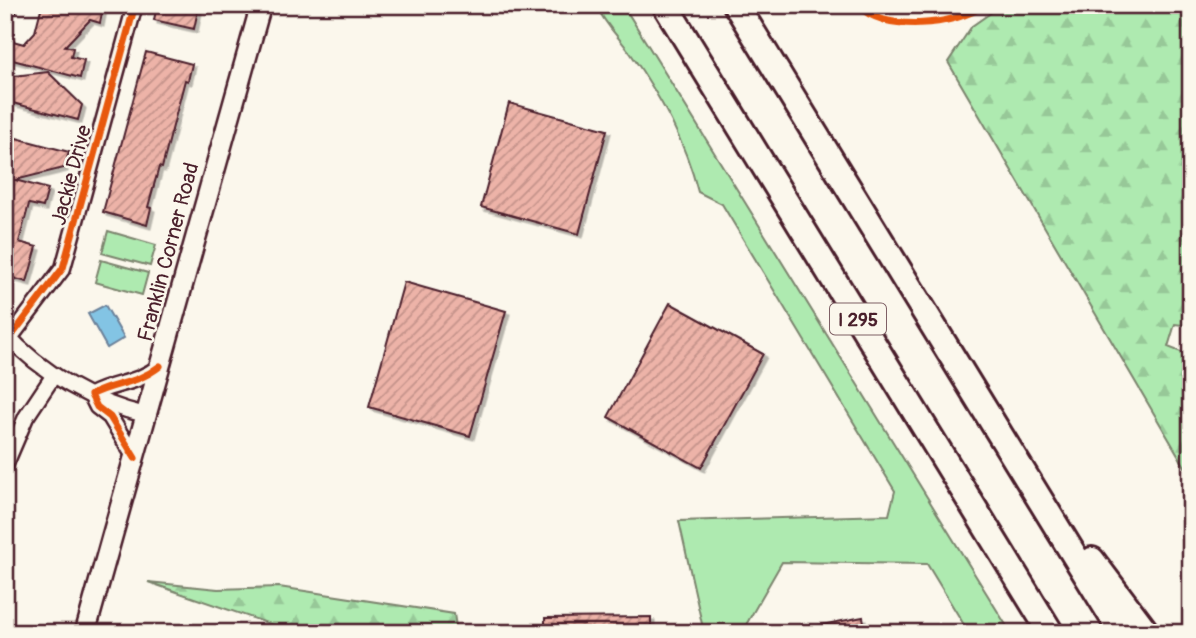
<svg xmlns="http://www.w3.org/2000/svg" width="1196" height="638" viewBox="0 0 1196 638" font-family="Pangolin,sans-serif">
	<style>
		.green { fill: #aeeab0; stroke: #7c846e; stroke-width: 2 }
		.forest { fill: url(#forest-firs); stroke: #7c846e; stroke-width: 2 }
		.water { fill: #83c4e4; stroke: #6c829a; stroke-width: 2 }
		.building { fill: url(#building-hatch); stroke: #4a1f2b; stroke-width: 2; filter: url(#shadow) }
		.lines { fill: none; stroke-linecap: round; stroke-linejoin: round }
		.minor-casing { stroke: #4a1f2b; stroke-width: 19 }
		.secondary-casing { stroke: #4a1f2b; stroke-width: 24 }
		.motorway-casing { stroke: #4a1f2b; stroke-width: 30 }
		.minor { stroke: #fbf7ec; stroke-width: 14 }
		.secondary { stroke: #fbf7ec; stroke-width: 19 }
		.motorway { stroke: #fbf7ec; stroke-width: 24 }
		.cycleway-casing { stroke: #fbf7ec; stroke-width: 11 }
		.cycleway { stroke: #e8590c; stroke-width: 7 }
		.labels { text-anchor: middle; stroke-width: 5; stroke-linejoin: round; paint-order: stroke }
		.shield { fill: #fbf7ec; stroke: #7f6065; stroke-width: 2 }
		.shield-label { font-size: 19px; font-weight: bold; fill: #4a1f2b }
		.street-label { font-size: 21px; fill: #4a1f2b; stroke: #fbf7ec }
	</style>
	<defs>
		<pattern id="forest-firs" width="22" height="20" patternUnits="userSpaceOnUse" patternTransform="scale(1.75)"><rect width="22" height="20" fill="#aeeab0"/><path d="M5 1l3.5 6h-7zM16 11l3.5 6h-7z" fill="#97c898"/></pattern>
		<pattern id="building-hatch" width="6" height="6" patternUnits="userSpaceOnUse" patternTransform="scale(1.75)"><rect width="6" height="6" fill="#edb3a8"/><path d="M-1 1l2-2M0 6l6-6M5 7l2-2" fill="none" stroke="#c29189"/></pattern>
		<filter id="shadow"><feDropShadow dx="3.5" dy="3.5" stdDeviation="0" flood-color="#0004"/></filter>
	</defs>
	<rect width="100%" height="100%" fill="#fbf7ec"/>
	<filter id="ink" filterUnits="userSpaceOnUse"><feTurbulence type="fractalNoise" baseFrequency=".0143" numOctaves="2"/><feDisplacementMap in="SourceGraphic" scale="14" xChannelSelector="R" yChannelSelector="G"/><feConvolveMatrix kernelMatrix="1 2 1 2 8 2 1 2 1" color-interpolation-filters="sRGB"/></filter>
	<g filter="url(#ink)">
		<!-- green -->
		<g class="green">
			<path d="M596 5H623L1011 633H969L927 564 782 562 743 630 704 633 679 521 889 515 895 491 722 204 698 192C685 141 661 98 631 54 619 37 605 25 596 5Z"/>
			<polygon points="108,231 156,245 150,266 102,253"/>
			<polygon points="101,260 148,273 142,295 95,282"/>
		</g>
		<!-- forest -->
		<g class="forest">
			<polygon points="1002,5 1191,5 1191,326 1175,324 1168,347 1191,356 1191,461 1187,470 948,62 972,26"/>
			<polygon points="148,582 218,589 279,587 454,614 457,633 296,633"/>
		</g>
		<!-- water -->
		<polygon class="water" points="105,305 124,338 107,348 88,314"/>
		<!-- building -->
		<g class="building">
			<polygon points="42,5 61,10 63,5 103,8 100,23 90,20 65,46 73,48 71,57 84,60 80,78 9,59 13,41 24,44 35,32"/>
			<polygon points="157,5 199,5 194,29 154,20"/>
			<polygon points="146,52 192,64 188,81 185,80 162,168 159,167 148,207 151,208 147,225 103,212"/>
			<polygon points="48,72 82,105 78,120 5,101 5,77"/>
			<polygon points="509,103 607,130 579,234 481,207"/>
			<polygon points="5,135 69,152 64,168 15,180 48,189 43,207 29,204 19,242 37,247 27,282 5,276"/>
			<polygon points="404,282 506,311 470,436 369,407"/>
			<polygon points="670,303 763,354 701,468 608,417"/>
			<polygon points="651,617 651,633 545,633 545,618"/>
			<polygon points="863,617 866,633 811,633 811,627"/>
		</g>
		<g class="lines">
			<!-- minor casing -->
			<g class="minor-casing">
				<g id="minor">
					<polyline points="5,12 11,5"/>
					<path d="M5 333C41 373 95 404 146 415"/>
					<polyline points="10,338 63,268 135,5"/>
					<path d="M135 458 110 417 97 407 91 395C115 382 136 385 160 366"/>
					<polyline points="5,466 26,417 54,375"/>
				</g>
			</g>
			<!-- secondary casing -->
			<g class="secondary-casing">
				<polyline id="secondary" points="85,633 261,5"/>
			</g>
			<!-- motorway casing -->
			<g class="motorway-casing">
				<g id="motorway">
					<polyline points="665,5 1051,633"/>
					<polyline points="736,5 1122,633"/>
					<polyline points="1092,560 1147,633"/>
				</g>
			</g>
			<!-- minor -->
			<use href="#minor" class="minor"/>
			<!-- secondary -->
			<use href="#secondary" class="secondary"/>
			<!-- motorway -->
			<use href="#motorway" class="motorway"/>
			<!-- cycleway casing -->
			<g class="cycleway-casing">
				<g id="cycleway">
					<path d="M858 5C882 33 956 26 984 5"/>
					<polyline points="10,338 63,268 135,5"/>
					<path d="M135 458 110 417 97 407 91 395C115 382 136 385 160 366"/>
				</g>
			</g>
			<!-- cycleway -->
			<use href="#cycleway" class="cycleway"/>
		</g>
	</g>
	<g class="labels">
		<!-- shield labels -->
		<rect class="shield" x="830" y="303.5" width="56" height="31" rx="5"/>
		<g class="shield-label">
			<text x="858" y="326">I 295</text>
		</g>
		<!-- street labels -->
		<g class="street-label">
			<text transform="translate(71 175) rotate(-75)" y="7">Jackie Drive</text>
			<text transform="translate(168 252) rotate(-75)" y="7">Franklin Corner Road</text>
		</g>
	</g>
	<!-- margin -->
	<rect width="1196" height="638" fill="none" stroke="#fbf7ec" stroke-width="28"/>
	<rect x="14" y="14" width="1168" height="610" fill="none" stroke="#4a1f2b" stroke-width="2.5" filter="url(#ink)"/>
</svg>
